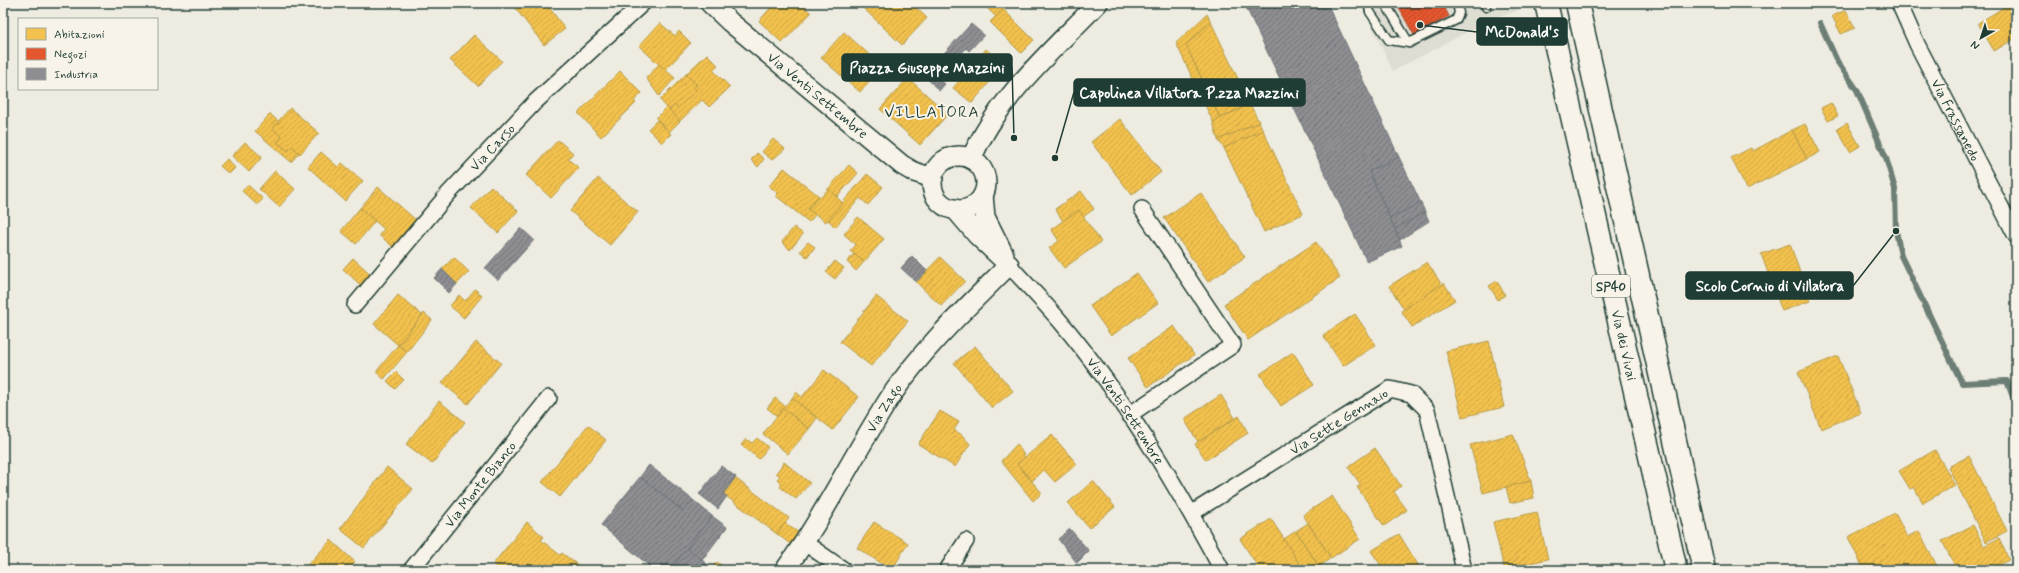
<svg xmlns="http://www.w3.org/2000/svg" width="2019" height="573" viewBox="0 0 2019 573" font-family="Mynerve,sans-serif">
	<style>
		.built { fill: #ddddd2 }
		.homes { fill: url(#homes-hatch); stroke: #b39946 }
		.shops { fill: url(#shops-hatch); stroke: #a94f30 }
		.industry { fill: url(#industry-hatch); stroke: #6c7576 }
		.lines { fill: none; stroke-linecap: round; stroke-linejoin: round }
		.stream { stroke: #6c7e74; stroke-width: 6 }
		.service-casing { stroke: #1f3d34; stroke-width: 11 }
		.minor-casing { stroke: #1f3d34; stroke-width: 18 }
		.tertiary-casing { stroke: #1f3d34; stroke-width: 22 }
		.primary-casing { stroke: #1f3d34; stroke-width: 25 }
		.service { stroke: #f7f3e8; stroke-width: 8 }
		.minor { stroke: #f7f3e8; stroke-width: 15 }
		.tertiary { stroke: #f7f3e8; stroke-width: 19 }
		.primary { stroke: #f7f3e8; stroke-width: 22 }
		.labels { text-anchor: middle; stroke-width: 4; stroke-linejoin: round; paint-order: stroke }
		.shield { fill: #f7f3e8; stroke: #60746a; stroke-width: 1 }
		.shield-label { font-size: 13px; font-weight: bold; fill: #1f3d34 }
		.street-label { font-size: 14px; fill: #1f3d34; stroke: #f7f3e8 }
		.quarter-label { font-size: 16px; letter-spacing: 1px; fill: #1f3d34; stroke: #f7f3e8 }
		.leader { fill: none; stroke: #1f3d34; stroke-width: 1.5 }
		.callout-dot { fill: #1f3d34; stroke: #f7f3e8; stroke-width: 1.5 }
		.callout { fill: #1f3d34; stroke: #1f3d34; stroke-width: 1.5 }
		.callout-label { font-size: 15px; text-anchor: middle; font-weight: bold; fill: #fff }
	</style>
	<defs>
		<pattern id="homes-hatch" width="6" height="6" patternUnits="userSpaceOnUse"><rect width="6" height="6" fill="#f2c14e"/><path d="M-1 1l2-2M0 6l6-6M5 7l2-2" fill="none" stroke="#cfa745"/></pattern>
		<pattern id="shops-hatch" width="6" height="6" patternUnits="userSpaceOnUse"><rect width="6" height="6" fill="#e4572e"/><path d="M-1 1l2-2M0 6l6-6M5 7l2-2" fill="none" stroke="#b84928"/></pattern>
		<pattern id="industry-hatch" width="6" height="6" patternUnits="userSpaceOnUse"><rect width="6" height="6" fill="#8d8d92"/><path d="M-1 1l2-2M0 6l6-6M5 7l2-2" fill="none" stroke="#737478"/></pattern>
	</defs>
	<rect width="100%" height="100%" fill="#eeece1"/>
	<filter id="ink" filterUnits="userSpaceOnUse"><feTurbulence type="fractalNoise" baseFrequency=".025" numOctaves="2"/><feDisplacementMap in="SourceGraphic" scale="8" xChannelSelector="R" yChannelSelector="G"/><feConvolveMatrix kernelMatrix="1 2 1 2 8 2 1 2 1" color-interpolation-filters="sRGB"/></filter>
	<g filter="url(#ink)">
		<!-- built -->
		<polygon class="built" points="1361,3 1515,3 1517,11 1492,19 1393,71"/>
		<!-- homes -->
		<g class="homes">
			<polygon points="521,3 546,3 565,29 544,45 515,8"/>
			<polygon points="597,3 606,3 601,7"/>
			<polygon points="775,3 800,3 811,13 782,43 759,21"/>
			<polygon points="866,3 911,3 927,18 902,45 862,7"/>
			<polygon points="982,3 998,3 1003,9 996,17"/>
			<polygon points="2011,3 2016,3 2016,38 1994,51 1978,23"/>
			<polygon points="1003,9 1034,40 1021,53 990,22"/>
			<polygon points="1846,10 1855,28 1841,34 1832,16"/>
			<polygon points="1207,14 1211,22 1186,45 1220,118 1213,122 1176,43"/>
			<polygon points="1211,22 1250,104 1220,118 1186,45"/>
			<polygon points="660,23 675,36 679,31 691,43 665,70 639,46"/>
			<polygon points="844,32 882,66 860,92 821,58"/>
			<polygon points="474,35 502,61 478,86 450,60"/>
			<polygon points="986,49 1004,65 972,103 953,88"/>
			<polygon points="707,54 718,65 713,70 730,87 709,107 702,100 680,121 669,110 675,105 678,108 696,90 694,88 697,85 686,74"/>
			<polygon points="659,64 675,78 659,96 646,78"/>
			<polygon points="620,71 642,93 634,101 636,103 601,137 578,113"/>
			<polygon points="686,74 697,85 694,88 696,90 678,108 675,105 669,110 660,100"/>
			<polygon points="908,78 948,114 920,145 880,109"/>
			<polygon points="1831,103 1838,116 1828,121 1821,108"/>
			<polygon points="1250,104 1259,122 1218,140 1213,122"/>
			<polygon points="667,107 680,121 669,132 656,118"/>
			<polygon points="290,108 319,133 300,154 292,146 288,151 277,142 282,137 272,128"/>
			<polygon points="270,114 279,122 272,128 282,137 277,142 288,151 292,146 299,153 291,162 255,131"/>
			<polygon points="1120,119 1161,172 1132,195 1091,142"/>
			<polygon points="657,120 671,134 662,143 648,129"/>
			<polygon points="1259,122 1263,130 1224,148 1218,140"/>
			<polygon points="1847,123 1860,146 1850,152 1837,129"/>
			<polygon points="1805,124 1820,152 1807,159 1792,130"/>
			<polygon points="1263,130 1303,214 1264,232 1224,148"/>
			<polygon points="1792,130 1807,159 1747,189 1731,158 1751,148 1753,151"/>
			<polygon points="773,139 785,149 772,160 762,152"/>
			<polygon points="558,140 573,153 568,159 579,168 551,198 526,175"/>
			<polygon points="245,142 262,157 249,172 232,156"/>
			<polygon points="321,152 338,167 342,163 363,181 345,201 308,167"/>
			<polygon points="757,153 764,159 758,167 751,160"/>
			<polygon points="227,159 235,168 229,174 220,166"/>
			<polygon points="849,165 858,173 837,197 828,189"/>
			<polygon points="784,168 819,196 808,209 816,214 809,222 776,196 778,193 769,186"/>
			<polygon points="275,171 295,189 279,207 259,189"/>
			<polygon points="867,174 883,187 868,205 860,198 835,227 828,220"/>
			<polygon points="598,178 638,212 610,245 570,211"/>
			<polygon points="248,185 263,199 257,205 242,191"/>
			<polygon points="491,186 518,211 498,233 471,208"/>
			<polygon points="378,187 416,220 393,247 379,235 384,229 360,208"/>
			<polygon points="828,189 843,203 826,222 808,209 819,196 821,197"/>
			<polygon points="1081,191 1094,209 1083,217 1079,210 1063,221 1055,209"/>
			<polygon points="1201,193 1245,257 1208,282 1164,218"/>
			<polygon points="360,208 375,221 356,244 341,231"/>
			<polygon points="1079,210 1101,242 1064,268 1049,248 1059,241 1051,229"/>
			<polygon points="858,217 884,239 864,262 850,251 856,245 844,234"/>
			<polygon points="794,227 803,234 790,250 782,242"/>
			<polygon points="808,242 815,247 807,257 800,251"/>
			<polygon points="1316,242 1340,278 1248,340 1224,304"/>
			<polygon points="1790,244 1810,301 1782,311 1761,254"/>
			<polygon points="854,254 864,262 856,271 847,262"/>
			<polygon points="454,257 469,272 457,284 442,269"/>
			<polygon points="940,257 965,281 941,306 916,282"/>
			<polygon points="353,258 376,279 366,290 343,269"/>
			<polygon points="835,261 844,268 835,279 826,272"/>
			<polygon points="1427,262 1442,285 1404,309 1389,286"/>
			<polygon points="1137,273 1158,303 1111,336 1090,306"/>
			<polygon points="1497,281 1505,295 1498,300 1489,286"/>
			<polygon points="1444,283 1455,300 1412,327 1401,311"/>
			<polygon points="475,289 482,296 464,318 450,306 459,295 465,301"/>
			<polygon points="398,295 422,315 398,345 374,324"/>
			<polygon points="876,296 908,321 871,366 840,342"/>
			<polygon points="424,313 432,320 407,352 398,345"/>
			<polygon points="1355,314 1376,345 1343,366 1323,335"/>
			<polygon points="1174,326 1194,355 1148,387 1128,358"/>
			<polygon points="1489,341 1504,407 1462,417 1446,351"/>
			<polygon points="476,342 501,363 468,404 442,383"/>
			<polygon points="398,345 407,352 384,379 376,372"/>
			<polygon points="975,346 1013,391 992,408 954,363"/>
			<polygon points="1293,352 1314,385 1281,406 1260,374"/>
			<polygon points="1838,356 1861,413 1821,429 1798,372"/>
			<polygon points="824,370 859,397 833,430 792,398 796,392 802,397"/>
			<polygon points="396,372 404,380 395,389 387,381"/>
			<polygon points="1221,395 1235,418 1198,442 1184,419"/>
			<polygon points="775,398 785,406 777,416 767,408"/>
			<polygon points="792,398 817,418 809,429 783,408"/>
			<polygon points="439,401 465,422 432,464 406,444"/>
			<polygon points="783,408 809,429 788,454 763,434"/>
			<polygon points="940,411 959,422 954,430 962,435 970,444 955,467 918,444"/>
			<polygon points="1239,416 1248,433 1206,460 1195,444"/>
			<polygon points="588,425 606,440 560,497 542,482"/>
			<polygon points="1513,434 1531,481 1483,493 1470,445"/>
			<polygon points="1052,435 1077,464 1055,482 1044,470 1032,481 1017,464"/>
			<polygon points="757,438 768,447 759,459 741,445 746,439 752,443"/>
			<polygon points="1017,444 1025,457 1017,464 1042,493 1033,501 1001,461"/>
			<polygon points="1375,448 1401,486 1394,492 1407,510 1384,526 1357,487 1361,485 1348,467"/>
			<polygon points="1935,450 1955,485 1923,503 1914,487 1910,489 1899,471"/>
			<polygon points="1969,456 2007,531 1986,542 1948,467"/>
			<polygon points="784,462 810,483 796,499 780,487 782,484 777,479 780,476 776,473"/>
			<polygon points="387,467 413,489 364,548 340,529"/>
			<polygon points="735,478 789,518 777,534 723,494"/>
			<polygon points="1093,481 1115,507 1089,528 1068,503"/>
			<polygon points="1531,481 1534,498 1510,503 1506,487"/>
			<polygon points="1332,496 1360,539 1331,558 1303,515"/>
			<polygon points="1537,512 1548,559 1504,569 1493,522"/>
			<polygon points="1895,513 1907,537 1919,531 1937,566 1929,570 1864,570 1848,537"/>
			<polygon points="1271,519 1284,539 1303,570 1260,570 1240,539"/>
			<polygon points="527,522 544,537 541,540 560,555 562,553 579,566 576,570 500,570 493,564"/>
			<polygon points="874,522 908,543 892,570 857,548"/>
			<polygon points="785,523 799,533 790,544 777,534"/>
			<polygon points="1308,523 1331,558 1319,567 1296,531"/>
			<polygon points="1973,525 1984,546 1999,538 2009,560 1989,570 1957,570 1942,541"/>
			<polygon points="1296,531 1319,567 1313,570 1303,570 1284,539"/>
			<polygon points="1399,534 1420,568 1417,570 1384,570 1371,551"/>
			<polygon points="331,540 355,562 347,570 303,570"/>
			<polygon points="717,562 725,568 724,570 710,570"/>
		</g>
		<!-- shops -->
		<polygon class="shops" points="1396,3 1442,3 1449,16 1414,35"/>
		<!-- industry -->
		<g class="industry">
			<polygon points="1244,3 1327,3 1399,157 1369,171 1402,246 1367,262"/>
			<polygon points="971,24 984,35 969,51 966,48 949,68 951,71 942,81 945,84 939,91 924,75"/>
			<polygon points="1399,157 1421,203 1390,218 1369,171"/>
			<polygon points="1421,203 1425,212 1395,229 1390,218"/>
			<polygon points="1425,212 1429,221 1400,240 1395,229"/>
			<polygon points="521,228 534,240 498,280 485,268"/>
			<polygon points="912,256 927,271 916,282 901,268"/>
			<polygon points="442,269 457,284 449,293 434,278"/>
			<polygon points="649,465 693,500 683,511 640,477"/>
			<polygon points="721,466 736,477 723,494 727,496 718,509 699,494"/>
			<polygon points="640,477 683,511 693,500 712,516 670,570 654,570 601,525"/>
			<polygon points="712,516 727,527 702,560 687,548"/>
			<polygon points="1070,529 1089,551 1077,563 1058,539"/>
			<polygon points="687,548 712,568 710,570 670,570"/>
		</g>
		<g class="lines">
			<!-- stream -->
			<polyline class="stream" points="1820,23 1837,61 1857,90 1886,158 1895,189 1896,231 1901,256 1962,383 2007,381 2016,405"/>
			<!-- service casing -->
			<g class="service-casing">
				<g id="service">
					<polyline points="1368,3 1370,12 1389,40 1409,43 1456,20 1459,13 1457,3"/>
					<polyline points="1385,3 1409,43"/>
					<polyline points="1485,3 1486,7"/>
				</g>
			</g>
			<!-- minor casing -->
			<g class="minor-casing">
				<g id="minor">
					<path id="s1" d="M1899 3 1917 44 2016 236"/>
					<path id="s2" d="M1009 265C1026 284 1044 302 1060 321 1124 397 1175 483 1222 570"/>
					<path id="s3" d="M355 305 448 194 534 103 643 3"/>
					<polyline points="1129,415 1233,345 1142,209"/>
					<path id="s4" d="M1192 513 1390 389 1411 394 1427 410 1464 570"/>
					<polyline points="805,543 844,570"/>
					<path id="s5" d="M411 570 549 398"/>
					<polyline points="947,570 966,541"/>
				</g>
			</g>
			<!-- tertiary casing -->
			<g class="tertiary-casing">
				<g id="tertiary">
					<path id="s6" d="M710 3 730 22 902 165 914 172 933 178"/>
					<circle cx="959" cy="183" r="27"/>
					<path d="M971 159C998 97 1052 51 1098 3"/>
					<polyline points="983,195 985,217 1004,255"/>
					<polyline points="955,209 977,235 1009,265"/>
					<path id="s7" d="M785 570C825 515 854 453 891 396 924 347 967 307 1009 265"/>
				</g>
			</g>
			<!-- primary casing -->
			<g class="primary-casing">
				<g id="primary">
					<path id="s8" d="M1546 3 1676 570"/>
					<polyline points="1577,3 1704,570"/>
				</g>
			</g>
			<!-- service -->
			<use href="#service" class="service"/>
			<!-- minor -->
			<use href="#minor" class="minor"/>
			<!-- tertiary -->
			<use href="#tertiary" class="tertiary"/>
			<!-- primary -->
			<use href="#primary" class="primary"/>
		</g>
	</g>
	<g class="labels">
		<!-- shield labels -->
		<rect class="shield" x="1592" y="275" width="38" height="22" rx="3"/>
		<g class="shield-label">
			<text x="1611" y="291">SP40</text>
		</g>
		<!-- street labels -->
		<g class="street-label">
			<text dy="5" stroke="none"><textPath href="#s6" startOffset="142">Via Venti Settembre</textPath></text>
			<text dy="5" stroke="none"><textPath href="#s1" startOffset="130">Via Frassanedo</textPath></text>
			<text dy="5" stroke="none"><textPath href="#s3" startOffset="209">Via Carso</textPath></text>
			<text dy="5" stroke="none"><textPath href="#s8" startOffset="351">Via dei Vivai</textPath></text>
			<text dy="5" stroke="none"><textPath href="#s7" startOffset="190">Via Zago</textPath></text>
			<text dy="5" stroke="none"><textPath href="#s2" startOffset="187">Via Venti Settembre</textPath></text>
			<text dy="5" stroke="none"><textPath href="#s4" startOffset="173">Via Sette Gennaio</textPath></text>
			<text dy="5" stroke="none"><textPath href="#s5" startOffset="110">Via Monte Bianco</textPath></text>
		</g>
		<!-- quarter labels -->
		<g class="quarter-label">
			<text x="932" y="117">VILLATORA</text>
		</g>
	</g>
	<!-- callouts -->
	<path class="leader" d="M1420 25L1477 32M1014 138L1012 67M1055 158L1074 92M1896 231L1853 286"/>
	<g class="callout-dot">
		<circle cx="1420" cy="25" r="4"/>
		<circle cx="1014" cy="138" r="4"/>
		<circle cx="1055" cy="158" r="4"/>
		<circle cx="1896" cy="231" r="4"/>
	</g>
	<g class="callout">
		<rect x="1477" y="18" width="90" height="27" rx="4"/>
		<rect x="842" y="54" width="170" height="27" rx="4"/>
		<rect x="1074" y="79" width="231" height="27" rx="4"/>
		<rect x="1686" y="272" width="167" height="27" rx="4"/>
	</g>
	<g class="callout-label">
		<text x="1522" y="37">McDonald's</text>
		<text x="927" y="73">Piazza Giuseppe Mazzini</text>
		<text x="1189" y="98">Capolinea Villatora P.zza Mazzini</text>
		<text x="1770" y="291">Scolo Cornio di Villatora</text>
	</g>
	<!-- margin -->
	<rect width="2019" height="573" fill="none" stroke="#f7f3e8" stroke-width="16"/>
	<rect x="8" y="8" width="2003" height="557" fill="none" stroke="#1f3d34" stroke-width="1.5" filter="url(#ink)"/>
	<!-- legend -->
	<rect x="18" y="18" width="140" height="72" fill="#f7f3e8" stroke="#a1aaa0"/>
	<rect x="26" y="28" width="20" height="12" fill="#f2c14e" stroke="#a1aaa0"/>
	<text x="54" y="38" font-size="12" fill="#1f3d34">Abitazioni</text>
	<rect x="26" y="48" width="20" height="12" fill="#e4572e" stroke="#a1aaa0"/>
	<text x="54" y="58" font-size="12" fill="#1f3d34">Negozi</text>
	<rect x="26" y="68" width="20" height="12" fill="#8d8d92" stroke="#a1aaa0"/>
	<text x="54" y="78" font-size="12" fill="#1f3d34">Industria</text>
	<!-- north arrow -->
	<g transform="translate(1981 38) rotate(219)" stroke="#f7f3e8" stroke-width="3" paint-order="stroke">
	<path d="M0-3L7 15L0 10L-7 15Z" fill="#1f3d34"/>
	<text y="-6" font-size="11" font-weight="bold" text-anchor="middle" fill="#1f3d34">N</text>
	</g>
</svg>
